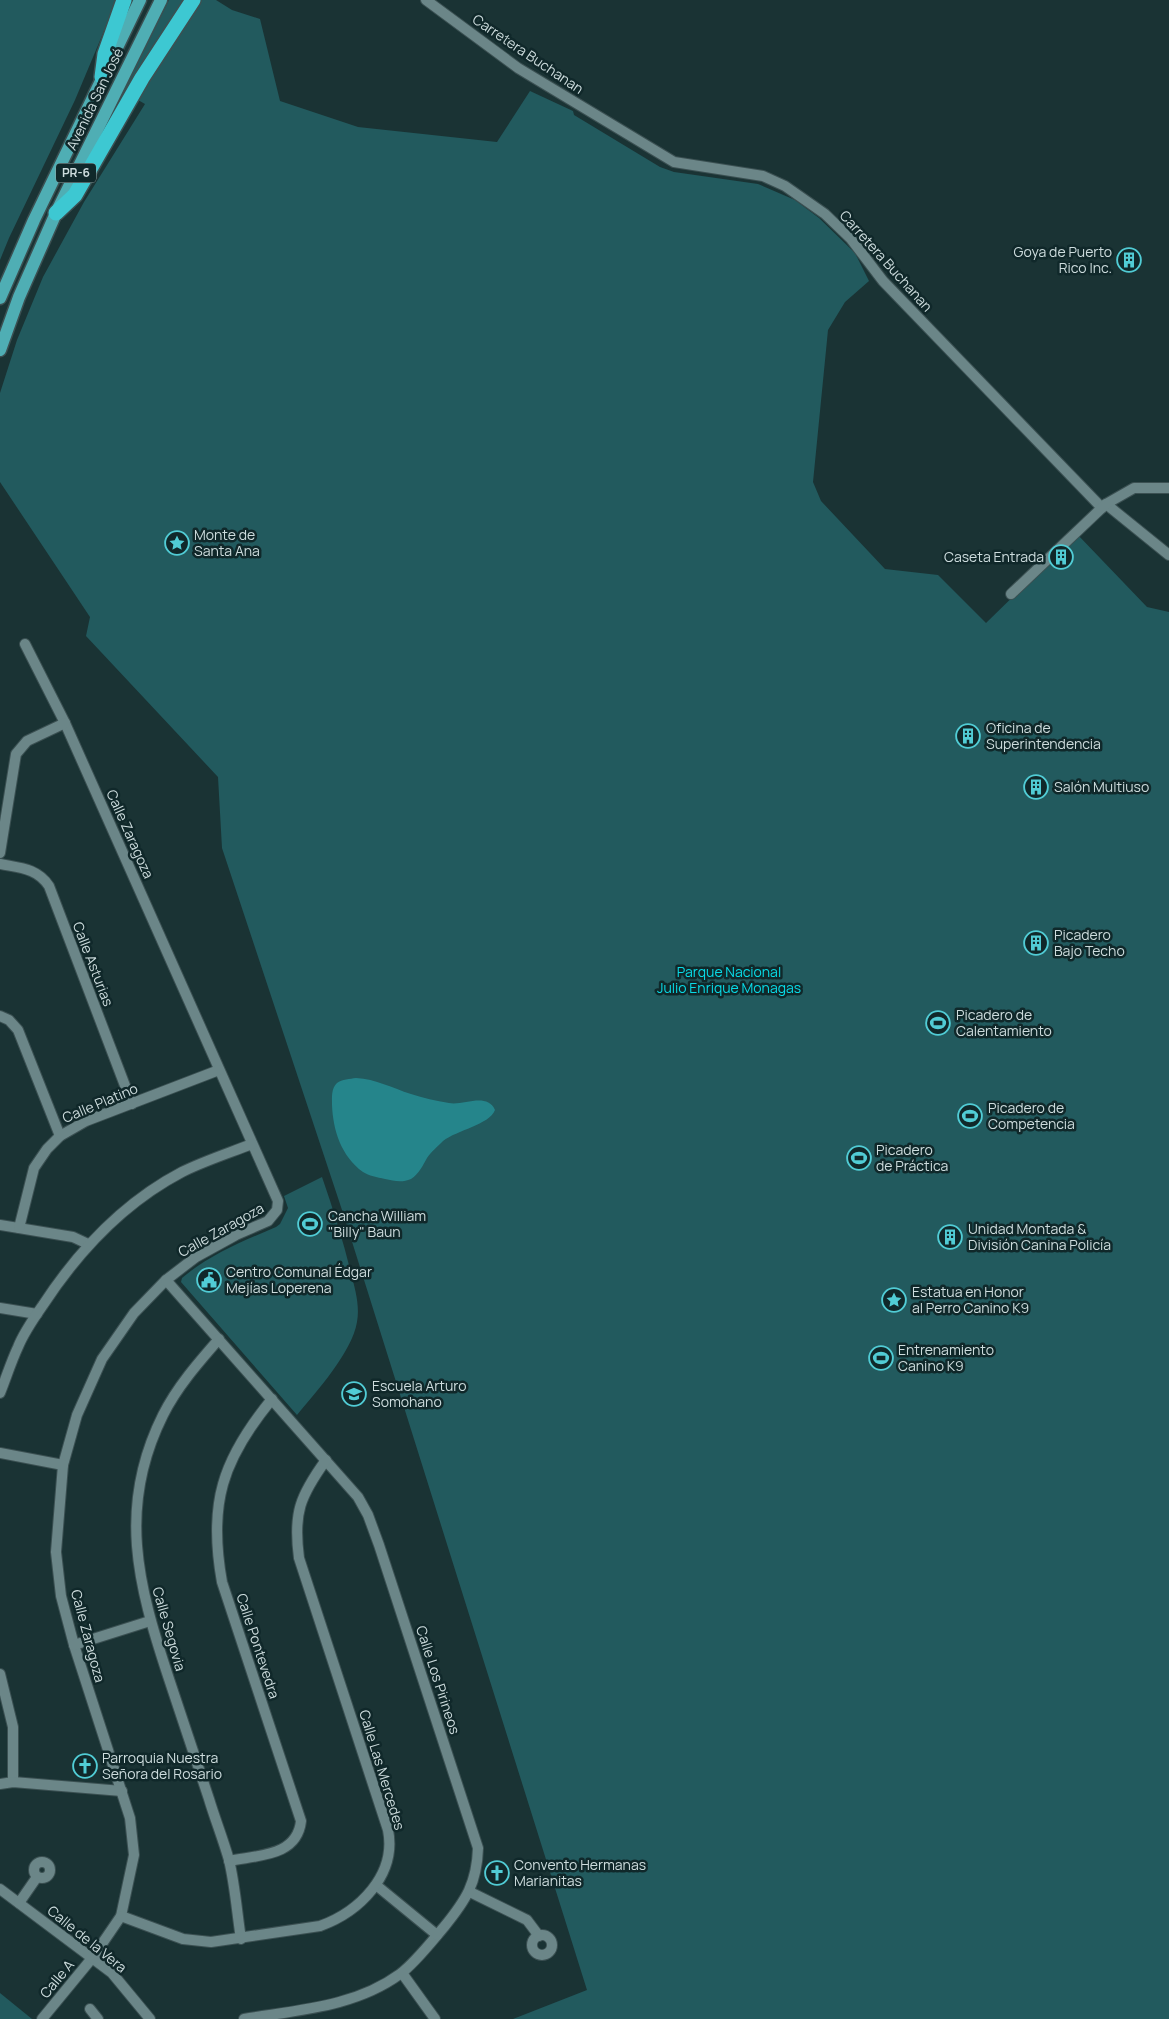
<svg xmlns="http://www.w3.org/2000/svg" width="1169" height="2019" viewBox="0 0 1169 2019" font-family="Manrope,sans-serif">
	<style>
		.green { fill: #225a5e }
		.water { fill: #25858b }
		.lines { fill: none; stroke-linecap: round; stroke-linejoin: round }
		.minor-casing { stroke: #3b5052; stroke-width: 12 }
		.major-casing { stroke: #3b5052; stroke-width: 15 }
		.highway-casing { stroke: #3b5052; stroke-width: 18 }
		.minor { stroke: #6b8688; stroke-width: 10 }
		.major { stroke: #4faeb4; stroke-width: 12 }
		.highway { stroke: #3dc8d2; stroke-width: 15 }
		.labels { text-anchor: middle; stroke-width: 5; stroke-linejoin: round; paint-order: stroke }
		.shield { fill: #10282a; stroke: #94a6a7; stroke-width: 1 }
		.shield-label { font-size: 12px; font-weight: bold; fill: #cddcdd }
		.street-label { font-size: 14px; fill: #cddcdd; stroke: #10282a }
		.poi-label { font-size: 14px; fill: #cddcdd; stroke: #10282a; text-anchor: start }
		.park-label { font-size: 14px; fill: #09dbe7; stroke: #10282a }
	</style>
	<rect width="100%" height="100%" fill="#1a3334"/>
	<!-- green -->
	<g class="green">
		<polygon points="0,0 117,0 75,100 9,238 0,260"/>
		<polygon points="169,0 187,0 119,105 118,100"/>
		<polygon points="201,0 216,0 232,10 260,19 280,101 358,127 497,142 530,91 573,111 574,115 660,167 674,172 758,184 795,200 819,218 855,253 869,281 845,302 828,330 813,482 821,501 885,569 938,575 986,623 1077,534 1147,607 1169,612 1169,2019 513,2019 587,1990 343,1213 222,848 218,777 86,636 90,617 0,482 0,393 17,340 43,277 84,202 145,104 138,100"/>
		<path d="M322 1177C333 1209 343 1240 351 1273 355 1289 360 1305 357 1322 352 1352 317 1391 297 1415L181 1282 182 1278C209 1255 243 1241 276 1227L280 1224 288 1208 284 1196Z"/>
		<polygon points="0,1993 32,2019 0,2019"/>
	</g>
	<!-- water -->
	<path class="water" d="M356 1078C376 1079 392 1088 411 1094 423 1098 436 1101 449 1103 463 1106 487 1092 495 1110 489 1125 457 1130 443 1141 438 1146 431 1152 427 1158 423 1165 419 1174 411 1179 402 1183 394 1181 385 1179 377 1177 369 1176 363 1172 341 1156 333 1130 332 1105 332 1097 331 1089 337 1083 342 1079 350 1079 356 1078Z"/>
	<g class="lines">
		<!-- minor casing -->
		<g class="minor-casing">
			<g id="minor">
				<polyline points="426,0 518,68 674,162 763,176 785,186 825,214 851,239 883,281 1102,508"/>
				<polyline points="1106,504 1169,555"/>
				<polyline points="1011,594 1106,504 1134,488 1169,488"/>
				<polyline points="25,644 65,723 278,1201 277,1210 268,1221 236,1235 196,1257 166,1280 134,1313 102,1359 77,1415 63,1465 56,1552 61,1596 74,1645 130,1818 134,1855 121,1916 93,1957 42,2019"/>
				<polyline points="0,853 16,754 27,741 65,723"/>
				<path d="M0 864C20 868 37 868 49 886L132 1104"/>
				<polyline points="0,1016 9,1020 18,1030 60,1136"/>
				<polyline points="0,1225 73,1237 88,1244"/>
				<polyline points="19,1228 34,1168 47,1149 60,1136 86,1121 219,1070"/>
				<path d="M166 1280 358 1497 368 1515 379 1545 478 1848C477 1883 466 1900 444 1927 432 1941 415 1963 400 1974 355 2007 298 2010 244 2019"/>
				<polyline points="0,1308 37,1314"/>
				<path d="M219 1339C198 1363 177 1387 163 1415 117 1507 138 1585 168 1676 182 1717 195 1758 209 1799 215 1819 223 1839 229 1860 235 1885 237 1913 241 1939"/>
				<path d="M0 1393C6 1378 11 1362 18 1347 24 1332 34 1318 43 1305 79 1250 123 1203 182 1172 204 1161 229 1153 252 1144"/>
				<polyline points="0,1453 63,1465"/>
				<polyline points="74,1645 150,1621"/>
				<polyline points="0,1674 13,1727 13,1782"/>
				<polyline points="0,1784 13,1782 122,1791"/>
				<path d="M229 1861C257 1855 297 1857 301 1821L222 1582C208 1504 222 1460 272 1399"/>
				<circle cx="42" cy="1870" r="8"/>
				<polyline points="376,1885 437,1935"/>
				<polyline points="0,1889 112,1973 150,2019"/>
				<polyline points="470,1892 527,1920 539,1936"/>
				<polyline points="19,1903 37,1877"/>
				<path d="M121 1916 183 1939 211 1942 320 1926C359 1912 397 1875 388 1830L299 1558C293 1513 300 1496 326 1460"/>
				<circle cx="542" cy="1945" r="10"/>
				<polyline points="402,1973 435,2019"/>
				<polyline points="90,2009 98,2019"/>
			</g>
		</g>
		<!-- major casing -->
		<g class="major-casing">
			<g id="major">
				<polyline points="0,298 34,220 140,0"/>
				<polyline points="0,350 19,297 56,213 161,0"/>
			</g>
		</g>
		<!-- highway casing -->
		<g class="highway-casing">
			<g id="highway">
				<polyline points="102,77 105,54 124,0"/>
				<polyline points="56,213 75,195 142,78 193,0"/>
			</g>
		</g>
		<!-- minor -->
		<use href="#minor" class="minor"/>
		<!-- major -->
		<use href="#major" class="major"/>
		<!-- highway -->
		<use href="#highway" class="highway"/>
	</g>
	<!-- icons -->
	<defs>
		<g id="building-ring" transform="scale(1.25)"><circle r="9.5" fill="#10282a" stroke="#51ccd5" stroke-width="1.5"/><path d="M-4-6H4V6H1V3H-1V6H-4ZM-2.5-4.3h1.7v1.8h-1.7ZM.8-4.3h1.7v1.8H.8ZM-2.5-1h1.7V.8h-1.7ZM.8-1h1.7V.8H.8Z" fill="#51ccd5"/></g>
		<g id="sight-ring" transform="scale(1.25)"><circle r="9.5" fill="#10282a" stroke="#51ccd5" stroke-width="1.5"/><path d="M0-6L1.8-2.2L6-1.7L2.9 1.2L3.7 5.4L0 3.3L-3.7 5.4L-2.9 1.2L-6-1.7L-1.8-2.2Z" fill="#51ccd5"/></g>
		<g id="stadium-ring" transform="scale(1.25)"><circle r="9.5" fill="#10282a" stroke="#51ccd5" stroke-width="1.5"/><path d="M0-5a6.5 5 0 1 0 0 10a6.5 5 0 1 0 0-10ZM-3.5-1.8h7v3.6h-7Z" fill="#51ccd5"/></g>
		<g id="civic-ring" transform="scale(1.25)"><circle r="9.5" fill="#10282a" stroke="#51ccd5" stroke-width="1.5"/><path d="M-.6-6.5H3V-4.5H.6V-3L4-1V1h2V6H-6V1h2V-1L-.6-3ZM-1.2 2.5V6h2.4V2.5Z" fill="#51ccd5"/></g>
		<g id="school-ring" transform="scale(1.25)"><circle r="9.5" fill="#10282a" stroke="#51ccd5" stroke-width="1.5"/><path d="M0-5L7-2L0 1L-7-2ZM-4 1L0 2.5L4 1V4Q0 6-4 4Z" fill="#51ccd5"/></g>
		<g id="church-ring" transform="scale(1.25)"><circle r="9.5" fill="#10282a" stroke="#51ccd5" stroke-width="1.5"/><path d="M-1.2-6h2.4v3.5h3.3v2.4h-3.3V6h-2.4V-.1h-3.3v-2.4h3.3Z" fill="#51ccd5"/></g>
	</defs>
	<g fill-rule="evenodd">
		<use href="#building-ring" x="1129" y="260"/>
		<use href="#sight-ring" x="177" y="543"/>
		<use href="#building-ring" x="1061" y="557"/>
		<use href="#building-ring" x="968" y="736"/>
		<use href="#building-ring" x="1036" y="787"/>
		<use href="#building-ring" x="1036" y="943"/>
		<use href="#stadium-ring" x="938" y="1023"/>
		<use href="#stadium-ring" x="970" y="1116"/>
		<use href="#stadium-ring" x="859" y="1158"/>
		<use href="#stadium-ring" x="310" y="1224"/>
		<use href="#building-ring" x="950" y="1237"/>
		<use href="#civic-ring" x="209" y="1280"/>
		<use href="#sight-ring" x="894" y="1300"/>
		<use href="#stadium-ring" x="881" y="1358"/>
		<use href="#school-ring" x="354" y="1394"/>
		<use href="#church-ring" x="85" y="1766"/>
		<use href="#church-ring" x="497" y="1873"/>
	</g>
	<g class="labels">
		<!-- shield labels -->
		<rect class="shield" x="56" y="163.5" width="40" height="19" rx="4"/>
		<g class="shield-label">
			<text x="76" y="177">PR-6</text>
		</g>
		<!-- street labels -->
		<g class="street-label">
			<text transform="translate(528 54) rotate(34)" y="5">Carretera Buchanan</text>
			<text transform="translate(95 99) rotate(-64)" y="5">Avenida San José</text>
			<text transform="translate(886 261) rotate(48)" y="5">Carretera Buchanan</text>
			<text transform="translate(130 834) rotate(66)" y="5">Calle Zaragoza</text>
			<text transform="translate(93 964) rotate(69)" y="5">Calle Asturias</text>
			<text transform="translate(100 1103) rotate(-23)" y="5">Calle Platino</text>
			<text transform="translate(221 1230) rotate(-29)" y="5">Calle Zaragoza</text>
			<text transform="translate(169 1629) rotate(74)" y="5">Calle Segovia</text>
			<text transform="translate(88 1636) rotate(75)" y="5">Calle Zaragoza</text>
			<text transform="translate(258 1646) rotate(72)" y="5">Calle Pontevedra</text>
			<text transform="translate(438 1680) rotate(72)" y="5">Calle Los Pirineos</text>
			<text transform="translate(382 1770) rotate(73)" y="5">Calle Las Mercedes</text>
			<text transform="translate(87 1939) rotate(39)" y="5">Calle de la Vera</text>
			<text transform="translate(57 1979) rotate(-50)" y="5">Calle A</text>
		</g>
		<!-- poi labels -->
		<g class="poi-label">
			<text x="1112" y="257" text-anchor="end">Goya de Puerto<tspan x="1112" dy="16">Rico Inc.</tspan></text>
			<text x="194" y="540">Monte de<tspan x="194" dy="16">Santa Ana</tspan></text>
			<text x="1044" y="562" text-anchor="end">Caseta Entrada</text>
			<text x="986" y="733">Oficina de<tspan x="986" dy="16">Superintendencia</tspan></text>
			<text x="1054" y="792">Salón Multiuso</text>
			<text x="1054" y="940">Picadero<tspan x="1054" dy="16">Bajo Techo</tspan></text>
			<text x="956" y="1020">Picadero de<tspan x="956" dy="16">Calentamiento</tspan></text>
			<text x="988" y="1113">Picadero de<tspan x="988" dy="16">Competencia</tspan></text>
			<text x="876" y="1155">Picadero<tspan x="876" dy="16">de Práctica</tspan></text>
			<text x="328" y="1221">Cancha William<tspan x="328" dy="16">"Billy" Baun</tspan></text>
			<text x="968" y="1234">Unidad Montada &amp;<tspan x="968" dy="16">División Canina Policía</tspan></text>
			<text x="226" y="1277">Centro Comunal Édgar<tspan x="226" dy="16">Mejías Loperena</tspan></text>
			<text x="912" y="1297">Estatua en Honor<tspan x="912" dy="16">al Perro Canino K9</tspan></text>
			<text x="898" y="1355">Entrenamiento<tspan x="898" dy="16">Canino K9</tspan></text>
			<text x="372" y="1391">Escuela Arturo<tspan x="372" dy="16">Somohano</tspan></text>
			<text x="102" y="1763">Parroquia Nuestra<tspan x="102" dy="16">Señora del Rosario</tspan></text>
			<text x="514" y="1870">Convento Hermanas<tspan x="514" dy="16">Marianitas</tspan></text>
		</g>
		<!-- park labels -->
		<g class="park-label">
			<text x="729" y="977">Parque Nacional<tspan x="729" dy="16">Julio Enrique Monagas</tspan></text>
		</g>
	</g>
</svg>
